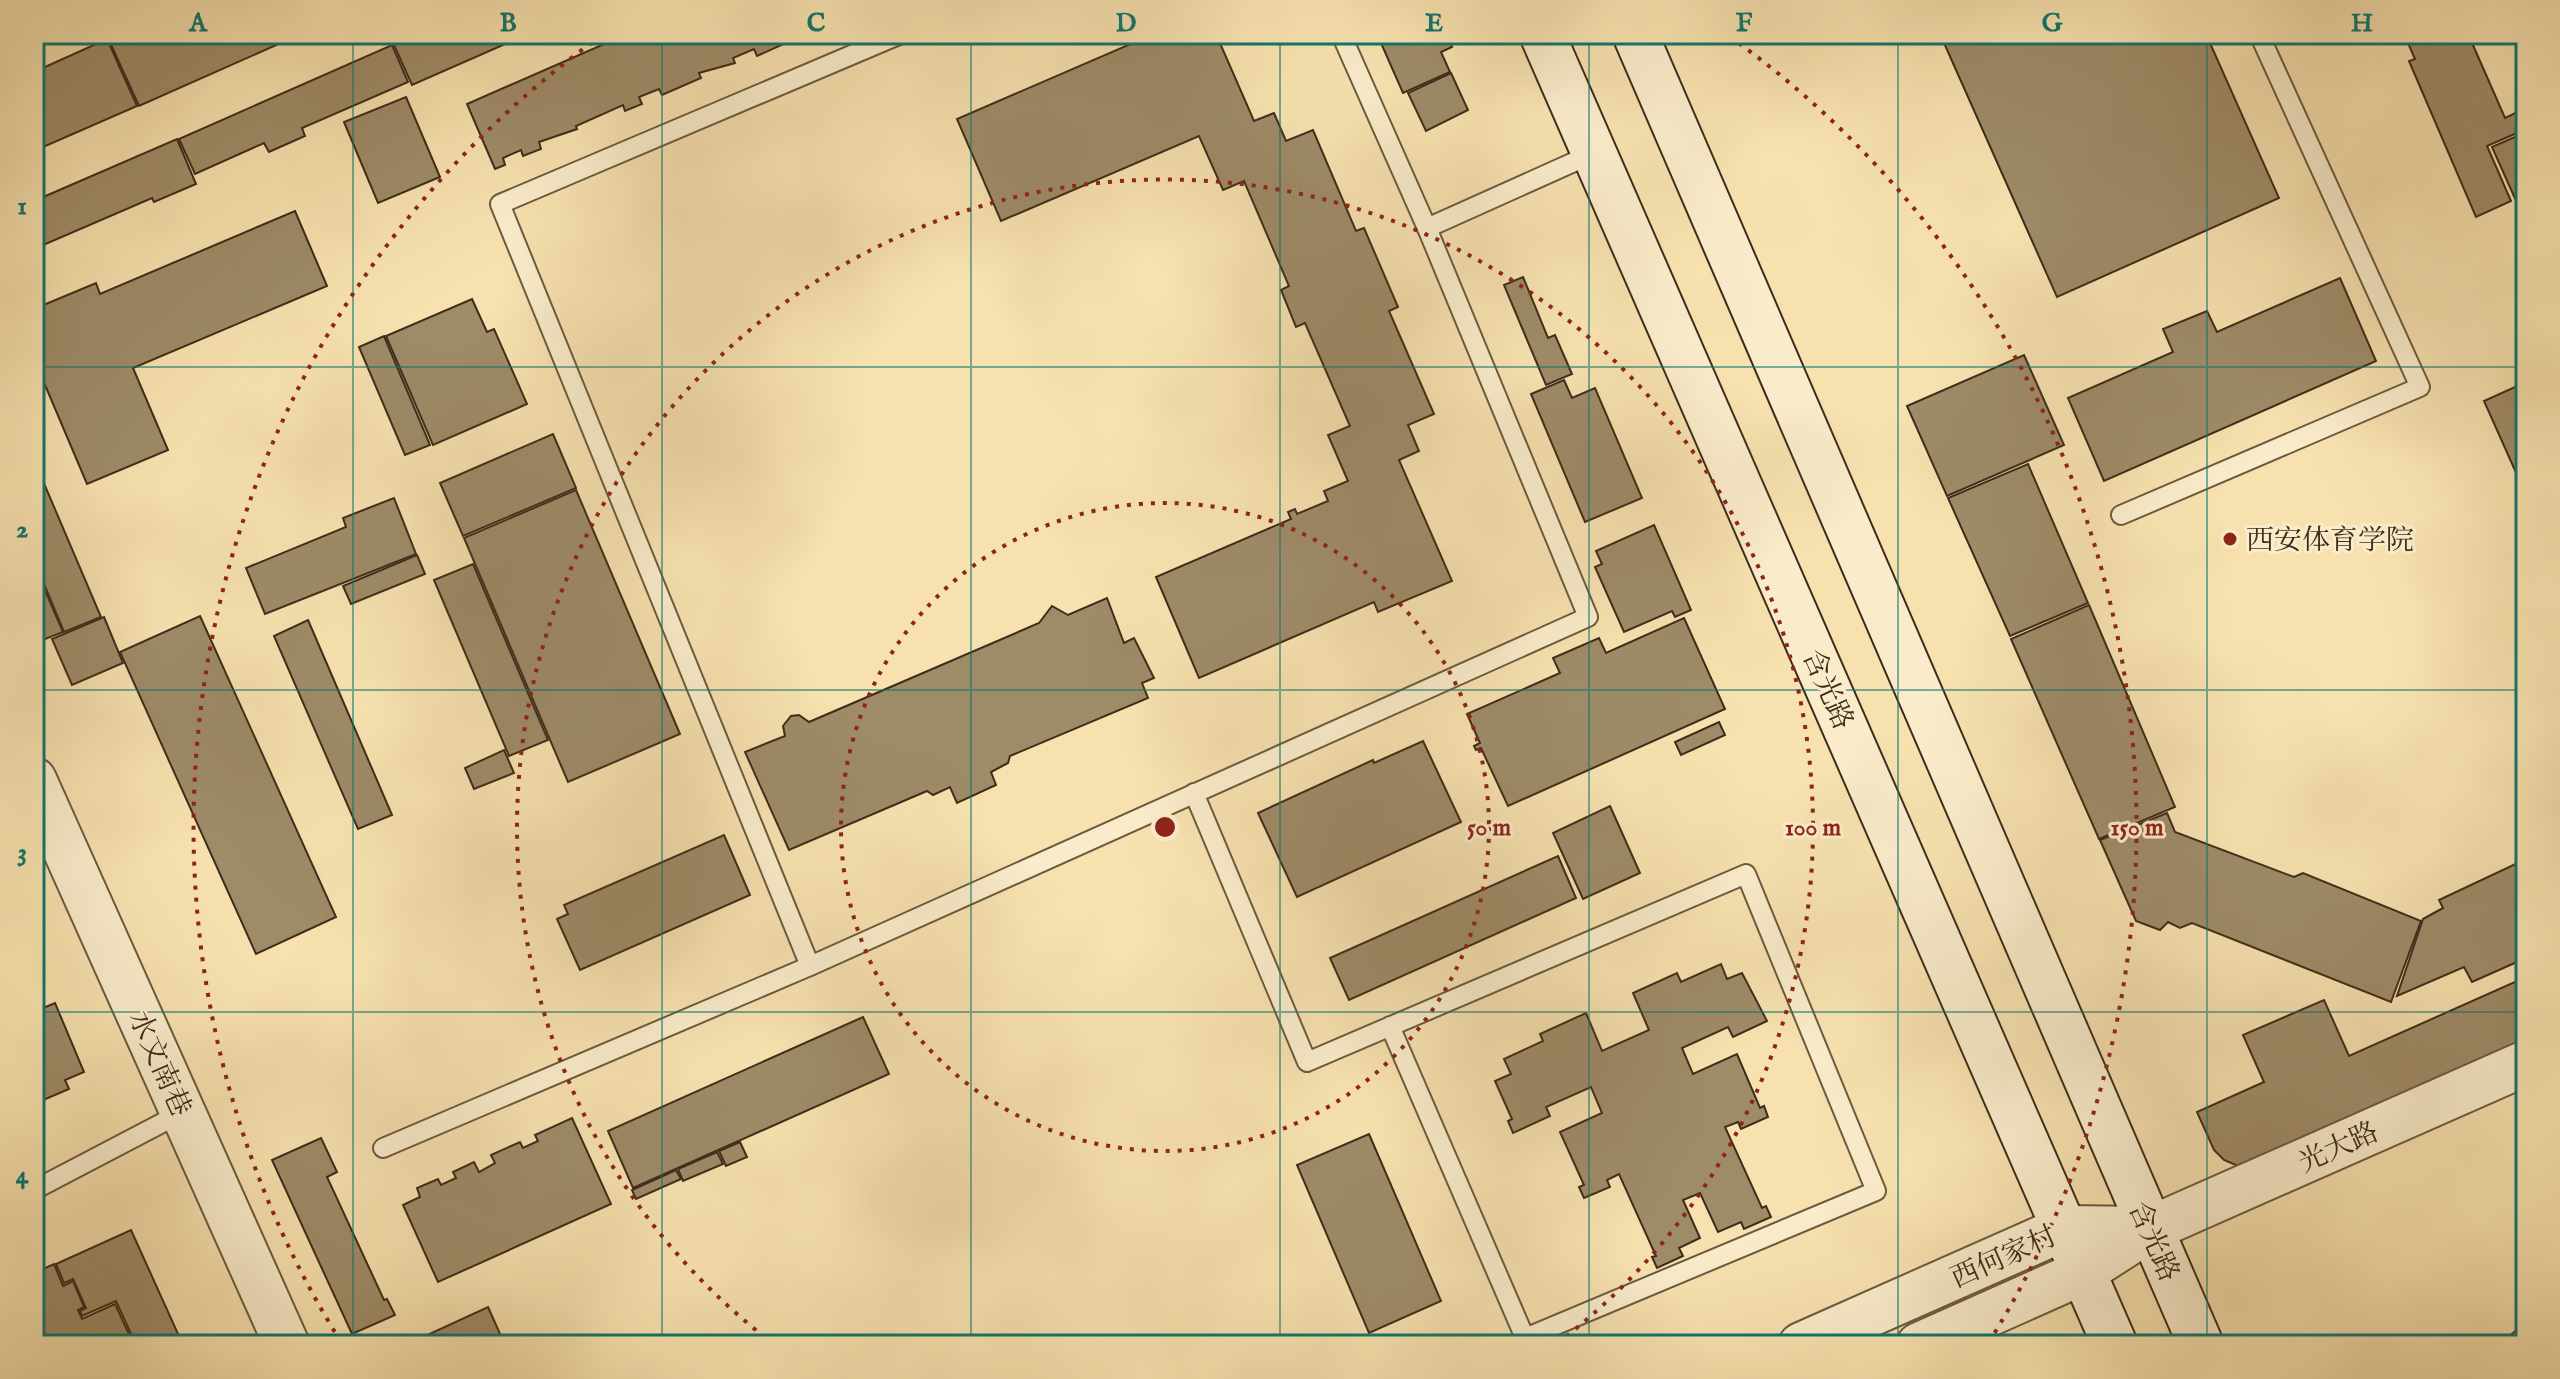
<svg xmlns="http://www.w3.org/2000/svg" width="2560" height="1379" viewBox="0 0 2560 1379" font-family="'IM FELL English','Noto Serif SC',serif">
	<style>
		.building { fill: #9e8b68; stroke: #3e2c1b; stroke-width: 2 }
		.lines { fill: none; stroke-linecap: round; stroke-linejoin: round }
		.service-casing { stroke: #6c5a40; stroke-width: 22 }
		.tertiary-casing { stroke: #6c5a40; stroke-width: 48 }
		.secondary-casing { stroke: #3e2c1b; stroke-width: 48 }
		.service { stroke: #faeccb; stroke-width: 18 }
		.tertiary { stroke: #faeccb; stroke-width: 44 }
		.secondary { stroke: #faeccb; stroke-width: 44 }
		.grid { fill: none; stroke: #0f766e; stroke-width: 2; stroke-opacity: 0.55 }
		.ring { fill: none; stroke: #8f2418; stroke-width: 4; stroke-dasharray: 4 8 }
		.poi-dot { fill: #8f2418; stroke: #faeccb; stroke-width: 3 }
		.labels { text-anchor: middle; stroke-width: 6; stroke-linejoin: round; paint-order: stroke }
		.poi-label { font-size: 28px; fill: #3e2c1b; stroke: #faeccb; text-anchor: start }
		.street-label { font-size: 28px; fill: #3e2c1b; stroke: #faeccb }
		.centre { fill: #8f2418; stroke: #faeccb; stroke-width: 4 }
		.ring-label { font-size: 24px; text-anchor: middle; font-weight: bold; fill: #8f2418; stroke: #faeccb; stroke-width: 6; stroke-linejoin: round; paint-order: stroke }
		.neatline { fill: none; stroke: #0f766e; stroke-width: 3 }
		.grid-label { font-size: 26px; text-anchor: middle; font-weight: bold; fill: #0f766e }
	</style>
	<rect width="100%" height="100%" fill="#f7e2af"/>
	<filter id="stains"><feTurbulence type="fractalNoise" baseFrequency=".0025" numOctaves="4"/><feColorMatrix values="0 0 0 0 .2 0 0 0 0 .09 0 0 0 0 .02 0 0 0 .5 -.17"/></filter>
	<radialGradient id="worn" r=".72"><stop offset=".6" stop-color="#630" stop-opacity="0"/><stop offset="1" stop-color="#630" stop-opacity=".3"/></radialGradient>
	<!-- building -->
	<g class="building">
		<polygon points="118,34 301,34 139,106 108,38"/>
		<polygon points="395,34 528,34 412,85 390,36"/>
		<polygon points="627,34 795,34 797,38 757,56 754,49 733,58 735,63 699,73 701,78 662,95 659,89 639,97 642,104 625,111 623,105 576,126 577,129 539,142 541,149 523,156 521,150 503,158 505,165 495,169 467,104"/>
		<polygon points="1129,34 1216,34 1254,121 1274,113 1286,141 1313,130 1356,231 1364,228 1398,307 1389,311 1434,414 1408,425 1419,451 1399,460 1452,581 1378,612 1374,602 1199,678 1156,577 1291,519 1288,512 1295,509 1297,514 1328,501 1324,491 1348,481 1328,435 1350,426 1305,323 1296,327 1281,290 1289,286 1244,181 1223,190 1199,136 1001,221 957,119 1133,43"/>
		<polygon points="1377,34 1446,34 1452,47 1441,52 1450,72 1403,93"/>
		<polygon points="1940,34 2206,34 2279,198 2057,297"/>
		<polygon points="2404,34 2472,34 2469,36 2505,118 2526,108 2526,129 2487,146 2511,201 2476,217 2409,61 2415,59"/>
		<polygon points="107,39 137,106 34,151 34,72"/>
		<polygon points="392,45 408,82 302,128 305,136 269,152 264,143 195,174 179,139"/>
		<polygon points="1451,73 1468,110 1426,131 1408,93"/>
		<polygon points="406,97 440,177 378,203 344,122"/>
		<polygon points="2526,132 2526,223 2492,147"/>
		<polygon points="177,139 196,184 154,202 152,198 34,249 34,201"/>
		<polygon points="295,211 327,286 133,368 168,450 87,484 34,359 34,309 96,283 100,294"/>
		<polygon points="1523,277 1548,338 1555,335 1572,374 1546,385 1504,285"/>
		<polygon points="2340,278 2376,361 2104,481 2068,398 2173,352 2163,329 2207,311 2217,332"/>
		<polygon points="472,299 487,332 494,329 527,404 433,445 386,336"/>
		<polygon points="384,336 430,445 405,455 359,347"/>
		<polygon points="2024,355 2064,445 1947,496 1907,406"/>
		<polygon points="1564,380 1572,398 1595,388 1642,498 1585,522 1531,394"/>
		<polygon points="2526,382 2526,495 2484,401"/>
		<polygon points="553,434 576,488 463,536 440,483"/>
		<polygon points="34,460 101,617 64,632 34,560"/>
		<polygon points="2028,464 2088,603 2010,636 1948,498"/>
		<polygon points="576,490 680,734 568,782 464,538"/>
		<polygon points="394,498 416,554 265,614 246,568 346,527 343,518"/>
		<polygon points="1654,525 1691,610 1675,617 1672,611 1624,632 1595,567 1602,564 1596,551"/>
		<polygon points="417,555 425,574 351,604 343,586"/>
		<polygon points="473,564 548,740 509,756 434,580"/>
		<polygon points="34,565 63,632 40,641 34,626"/>
		<polygon points="1107,598 1124,643 1134,638 1154,678 1142,683 1148,698 1010,756 1008,763 991,772 996,785 957,803 950,787 933,795 927,791 789,850 745,752 785,736 783,726 791,716 799,715 809,722 1039,623 1052,606 1068,615"/>
		<polygon points="2089,605 2175,807 2099,839 2011,639"/>
		<polygon points="200,616 336,917 256,954 120,652"/>
		<polygon points="104,617 123,663 72,685 52,639"/>
		<polygon points="1684,618 1725,709 1508,806 1481,748 1476,750 1474,746 1480,743 1467,714 1560,673 1553,658 1599,638 1606,653"/>
		<polygon points="308,620 392,815 358,829 274,636"/>
		<polygon points="1719,722 1725,735 1681,755 1675,742"/>
		<polygon points="1423,741 1461,822 1297,897 1258,813 1373,760 1374,763"/>
		<polygon points="504,750 514,773 474,789 465,768"/>
		<polygon points="1610,806 1640,873 1583,899 1553,833"/>
		<polygon points="2167,813 2175,832 2294,877 2303,873 2421,921 2391,1002 2192,923 2180,928 2168,922 2160,930 2136,921 2100,840"/>
		<polygon points="724,835 750,895 580,970 557,919 568,914 564,905"/>
		<polygon points="1558,856 1576,898 1349,1000 1330,958"/>
		<polygon points="2526,859 2526,958 2472,982 2464,967 2397,996 2423,919 2443,908 2439,900"/>
		<polygon points="1721,964 1727,979 1742,973 1767,1021 1733,1037 1728,1027 1682,1048 1693,1074 1737,1054 1760,1108 1764,1106 1768,1117 1741,1129 1738,1122 1725,1127 1762,1208 1766,1206 1771,1217 1744,1229 1741,1222 1718,1232 1700,1193 1683,1200 1700,1238 1679,1248 1683,1256 1657,1268 1652,1257 1656,1256 1619,1174 1607,1180 1610,1187 1584,1198 1579,1187 1584,1185 1560,1132 1602,1113 1591,1087 1546,1107 1550,1116 1513,1133 1508,1121 1512,1119 1495,1081 1511,1074 1504,1059 1543,1041 1540,1034 1586,1013 1602,1051 1649,1030 1633,993 1677,973 1681,982"/>
		<polygon points="2526,976 2526,997 2518,979"/>
		<polygon points="2517,981 2526,1000 2526,1040 2238,1166 2224,1160 2214,1150 2197,1112 2264,1082 2243,1035 2324,1000 2349,1056"/>
		<polygon points="55,1003 84,1072 65,1080 69,1089 34,1104 34,1007 36,1011"/>
		<polygon points="863,1017 889,1074 633,1188 608,1131"/>
		<polygon points="572,1118 611,1204 438,1282 403,1205 420,1197 417,1188 438,1179 441,1185 456,1178 453,1172 474,1162 479,1172 495,1163 491,1155 520,1142 523,1148 538,1141 535,1135"/>
		<polygon points="1369,1134 1441,1301 1369,1333 1297,1165"/>
		<polygon points="321,1138 337,1172 327,1177 384,1300 387,1299 395,1315 352,1334 272,1160"/>
		<polygon points="740,1142 747,1157 726,1166 719,1151"/>
		<polygon points="717,1152 723,1164 683,1181 678,1169"/>
		<polygon points="676,1170 681,1179 636,1199 632,1190"/>
		<polygon points="131,1230 183,1345 136,1345 116,1301 82,1316 80,1311 86,1308 73,1279 64,1283 56,1264"/>
		<polygon points="54,1264 63,1286 73,1281 84,1307 78,1310 82,1319 115,1304 134,1345 34,1345 34,1273"/>
		<polygon points="488,1307 505,1345 413,1345 412,1342"/>
		<polygon points="2526,1322 2526,1345 2499,1345"/>
	</g>
	<g class="lines">
		<!-- service casing -->
		<g class="service-casing">
			<g id="service">
				<polyline points="1341,34 1427,228 1594,153"/>
				<polyline points="2121,515 2420,387 2259,34"/>
				<polyline points="1194,793 1307,1062 1746,874 1876,1191 1525,1338 1390,1026"/>
				<polyline points="810,966 1588,617 1427,228"/>
				<polyline points="383,1148 810,966 500,204 901,34"/>
				<polyline points="34,1190 183,1112"/>
			</g>
		</g>
		<!-- tertiary casing -->
		<g class="tertiary-casing">
			<g id="tertiary">
				<polyline points="34,780 287,1345"/>
				<polyline points="1801,1345 2065,1228 2150,1229"/>
				<polyline points="1919,1345 2083,1272 2150,1229 2526,1063"/>
			</g>
		</g>
		<!-- secondary casing -->
		<g class="secondary-casing">
			<g id="secondary">
				<polyline points="1542,34 2115,1345"/>
				<polyline points="1635,34 2201,1345"/>
			</g>
		</g>
		<!-- service -->
		<use href="#service" class="service"/>
		<!-- tertiary -->
		<use href="#tertiary" class="tertiary"/>
		<!-- secondary -->
		<use href="#secondary" class="secondary"/>
	</g>
	<!-- grid -->
	<path class="grid" d="M353 34V1345M662 34V1345M971 34V1345M1280 34V1345M1589 34V1345M1898 34V1345M2207 34V1345M34 367H2526M34 690H2526M34 1012H2526"/>
	<!-- distance rings -->
	<g class="ring">
		<circle cx="1165" cy="827" r="324"/>
		<path d="M775 1345A648 648 0 1 1 1555 1345"/>
		<path d="M341 1342A972 972 0 0 1 601 36M1729 36A972 972 0 0 1 1989 1342"/>
	</g>
	<!-- markers -->
	<circle class="poi-dot" cx="2230" cy="539" r="8"/>
	<g class="labels">
		<!-- poi labels -->
		<g class="poi-label">
			<text x="2246" y="549">西安体育学院</text>
		</g>
		<!-- street labels -->
		<g class="street-label">
			<text transform="translate(1829 689) rotate(66)" y="10">含光路</text>
			<text transform="translate(161 1063) rotate(66)" y="10">水文南巷</text>
			<text transform="translate(2338 1146) rotate(-24)" y="10">光大路</text>
			<text transform="translate(2155 1241) rotate(66)" y="10">含光路</text>
			<text transform="translate(2003 1256) rotate(-24)" y="10">西何家村</text>
		</g>
	</g>
	<circle cx="1165" cy="827" r="12" class="centre"/>
	<g class="ring-label">
		<text x="1489" y="835">50 m</text>
		<text x="1813" y="835">100 m</text>
		<text x="2137" y="835">150 m</text>
	</g>
	<!-- margin -->
	<rect width="2560" height="1379" fill="none" stroke="#f7e2af" stroke-width="88"/>
	<rect x="44" y="44" width="2472" height="1291" class="neatline"/>
	<g class="grid-label">
		<text x="198" y="31">A</text>
		<text x="508" y="31">B</text>
		<text x="816" y="31">C</text>
		<text x="1126" y="31">D</text>
		<text x="1434" y="31">E</text>
		<text x="1744" y="31">F</text>
		<text x="2052" y="31">G</text>
		<text x="2362" y="31">H</text>
		<text x="22" y="214">1</text>
		<text x="22" y="537">2</text>
		<text x="22" y="860">3</text>
		<text x="22" y="1183">4</text>
	</g>
	<rect width="100%" height="100%" filter="url(#stains)"/>
	<rect width="100%" height="100%" fill="url(#worn)"/>
</svg>
